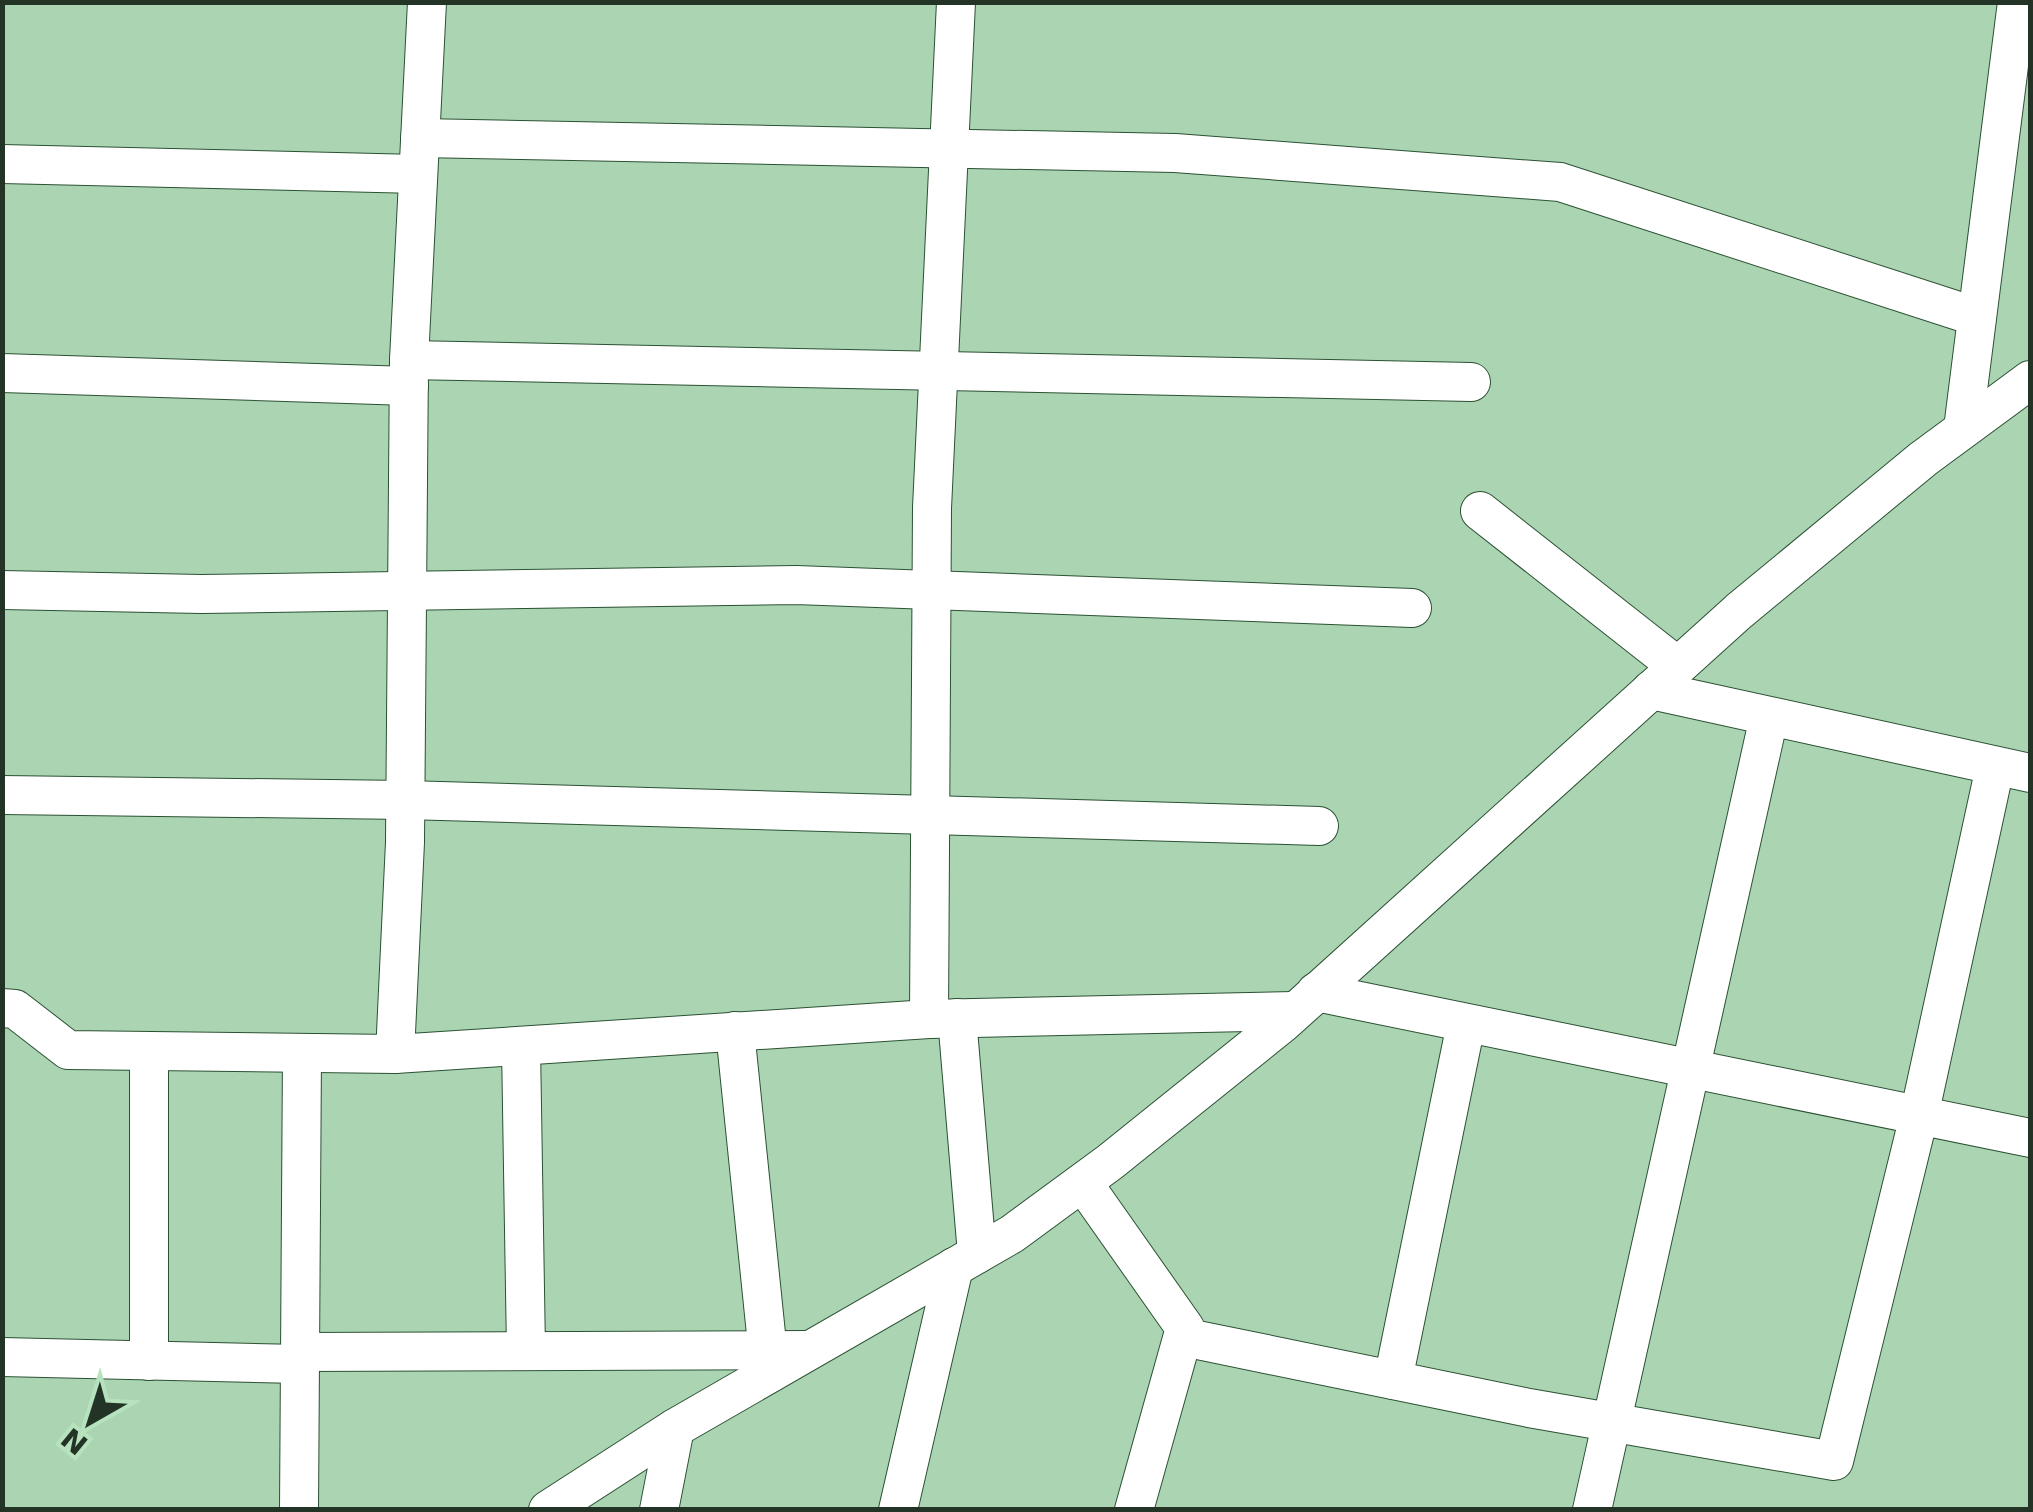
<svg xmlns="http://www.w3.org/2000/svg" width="2033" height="1512" viewBox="0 0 2033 1512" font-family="'DejaVu Sans',sans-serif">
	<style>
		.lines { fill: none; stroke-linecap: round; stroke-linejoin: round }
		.minor-casing { stroke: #2b5133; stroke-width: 40 }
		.minor { stroke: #fff; stroke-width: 38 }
	</style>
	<rect width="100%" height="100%" fill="#abd5b2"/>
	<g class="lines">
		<!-- minor casing -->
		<g class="minor-casing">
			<g id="minor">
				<polyline points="420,138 1175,153 1560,182 1977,317"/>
				<polyline points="2,164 418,174"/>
				<polyline points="409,360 1471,382"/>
				<polyline points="2,373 409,386"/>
				<polyline points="1963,429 2017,2"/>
				<polyline points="1480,511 1677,666"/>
				<polyline points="2,590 201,594 796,585 1412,608"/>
				<polyline points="1651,690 2030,773"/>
				<polyline points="2,795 406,800 1319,826"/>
				<polyline points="1316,992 2030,1138"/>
				<polyline points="2,1008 15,1009 68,1050 395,1054 929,1019 1295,1011"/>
				<polyline points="957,1018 977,1254"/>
				<polyline points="929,1019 932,508 956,2"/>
				<polyline points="735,1031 770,1373"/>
				<polyline points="521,1046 526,1351"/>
				<polyline points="395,1054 405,842 409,360 427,2"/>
				<polyline points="1083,1183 1185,1328 1134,1510"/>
				<polyline points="1183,1337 1529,1408 1834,1461 1919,1116 1995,767"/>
				<polyline points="300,1352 808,1350"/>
				<polyline points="2,1357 300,1364"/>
				<polyline points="149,1361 149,1051"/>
				<polyline points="1393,1380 1466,1024"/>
				<polyline points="299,1510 302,1053"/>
				<polyline points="548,1510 675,1428 1012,1234 1110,1162 1283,1023 1739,611 1923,459 2030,380"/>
				<polyline points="659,1510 675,1428"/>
				<polyline points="898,1510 954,1267"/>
				<polyline points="1592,1510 1769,717"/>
			</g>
		</g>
		<!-- minor -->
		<use href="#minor" class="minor"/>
	</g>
	<!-- border -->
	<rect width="2033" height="1512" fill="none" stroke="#233326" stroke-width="10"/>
	<!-- north arrow -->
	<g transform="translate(90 1422) rotate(219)" stroke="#b7e2be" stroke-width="8" paint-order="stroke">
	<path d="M0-8L18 38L0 25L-18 38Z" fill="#233326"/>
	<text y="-15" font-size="28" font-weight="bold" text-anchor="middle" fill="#233326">N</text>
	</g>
</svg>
